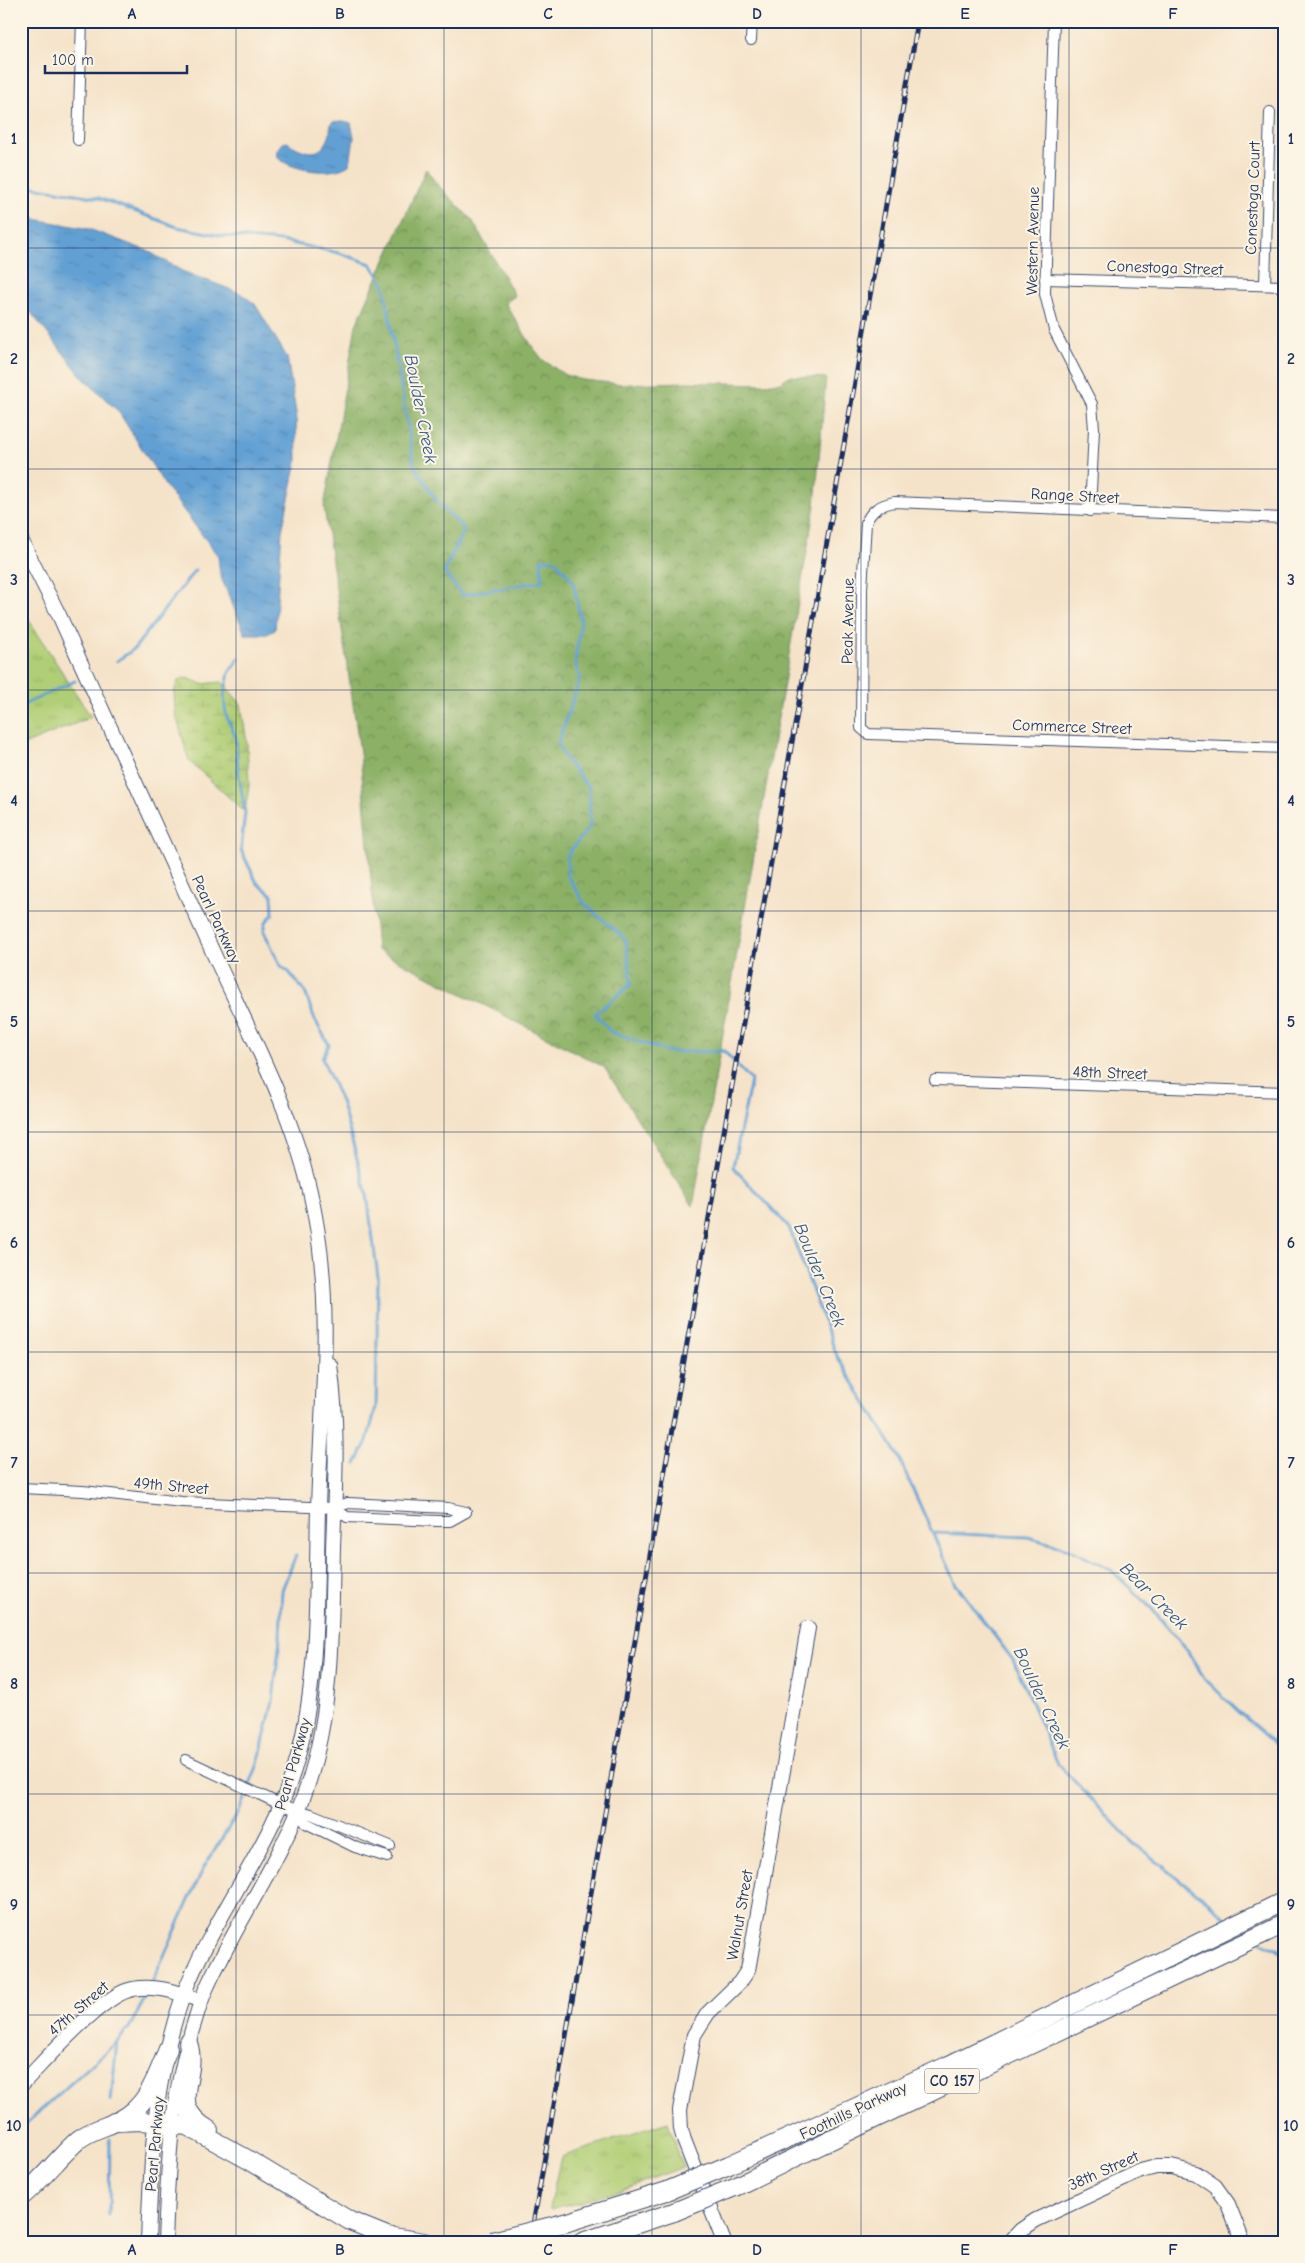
<svg xmlns="http://www.w3.org/2000/svg" width="1305" height="2263" viewBox="0 0 1305 2263" font-family="'Comic Neue',sans-serif">
	<style>
		.forest { fill: url(#forest-crowns); stroke: #547062 }
		.wetland { fill: url(#wetland-marsh); stroke: #667e6a }
		.park { fill: url(#park-tufts); stroke: #667e6a }
		.water { fill: url(#water-ripples); stroke: #3e6899 }
		.lines { fill: none; stroke-linecap: round; stroke-linejoin: round }
		.stream { stroke: #62a0d4; stroke-width: 3 }
		.street-casing { stroke: #3c4a6e; stroke-width: 12 }
		.secondary-casing { stroke: #3c4a6e; stroke-width: 16 }
		.highway-casing { stroke: #3c4a6e; stroke-width: 20 }
		.street { stroke: #fff; stroke-width: 10 }
		.secondary { stroke: #fff; stroke-width: 14 }
		.highway { stroke: #fff; stroke-width: 18 }
		.rail-casing { stroke: #1b2f5e; stroke-width: 5 }
		.rail { stroke: #fcf5e5; stroke-width: 3; stroke-dasharray: 9; stroke-linecap: butt }
		.highway-bridge-casing { stroke: #3c4a6e; stroke-width: 20; stroke-linecap: butt }
		.highway-bridge { stroke: #fff; stroke-width: 18 }
		.grid { fill: none; stroke: #1b2f5e; stroke-width: 1; stroke-opacity: 0.55 }
		.labels { text-anchor: middle; stroke-width: 4; stroke-linejoin: round; paint-order: stroke }
		.shield { fill: #fcf5e5; stroke: #5e6a86; stroke-width: 1 }
		.shield-label { font-size: 15px; font-weight: bold; fill: #1b2f5e }
		.street-label { font-size: 16px; fill: #1b2f5e; stroke: #fcf5e5 }
		.water-label { font-size: 18px; font-style: italic; fill: #345787; stroke: #fcf5e5 }
		.neatline { fill: none; stroke: #1b2f5e; stroke-width: 2 }
		.grid-label { font-size: 16px; text-anchor: middle; font-weight: bold; fill: #1b2f5e }
	</style>
	<defs>
		<pattern id="forest-crowns" width="20" height="18" patternUnits="userSpaceOnUse" patternTransform="scale(1.25)"><rect width="20" height="18" fill="#8cb166"/><path d="M2 6a3 3 0 1 1 6 0M12 15a3 3 0 1 1 6 0" fill="none" stroke="#729057"/></pattern>
		<pattern id="wetland-marsh" width="20" height="14" patternUnits="userSpaceOnUse" patternTransform="scale(1.25)"><rect width="20" height="14" fill="#b0ce75"/><path d="M1 5h8M5 5V1M11 12h8M15 12V8" fill="none" stroke="#97b168"/></pattern>
		<pattern id="park-tufts" width="24" height="20" patternUnits="userSpaceOnUse" patternTransform="scale(1.25)"><rect width="24" height="20" fill="#b0ce75"/><path d="M3 7l-1-3M5 7V3M7 7l1-3M15 17l-1-3M17 17v-4M19 17l1-3" fill="none" stroke="#97b168"/></pattern>
		<pattern id="water-ripples" width="26" height="14" patternUnits="userSpaceOnUse" patternTransform="scale(1.25)"><rect width="26" height="14" fill="#62a0d4"/><path d="M2 4q2-2 4 0t4 0M15 11q2-2 4 0t4 0" fill="none" stroke="#5083af"/></pattern>
	</defs>
	<rect width="100%" height="100%" fill="#fcf5e5"/>
	<filter id="ink" filterUnits="userSpaceOnUse"><feTurbulence type="fractalNoise" baseFrequency=".02" numOctaves="2"/><feDisplacementMap in="SourceGraphic" scale="10" xChannelSelector="R" yChannelSelector="G"/><feConvolveMatrix kernelMatrix="1 2 1 2 8 2 1 2 1" color-interpolation-filters="sRGB"/></filter>
	<filter id="wash" filterUnits="userSpaceOnUse"><feTurbulence type="fractalNoise" baseFrequency=".0096" numOctaves="4" result="noise"/><feDisplacementMap in="SourceGraphic" scale="20" xChannelSelector="R" yChannelSelector="G"/><feGaussianBlur stdDeviation="1.12" result="paint"/><feColorMatrix in="noise" values="0 0 0 0 0 0 0 0 0 0 0 0 0 0 0 0 0 1.4 0 .05"/><feComposite in="paint" operator="in"/></filter>
	<g filter="url(#wash)">
		<rect width="100%" height="100%" fill="#f5e3c9"/>
		<!-- forest -->
		<polygon class="forest" points="426,169 436,183 472,220 515,296 505,303 532,346 543,360 565,375 583,380 621,384 687,382 764,384 781,382 788,376 826,378 815,505 693,1206 604,1067 377,950 360,752 324,507 356,325"/>
		<!-- wetland -->
		<polygon class="wetland" points="187,678 202,684 222,682 241,704 247,744 249,785 245,812 189,761 175,712 174,692 178,681"/>
		<!-- park -->
		<g class="park">
			<polygon points="21,608 91,717 21,746"/>
			<polygon points="668,2122 683,2167 619,2191 551,2210 549,2208 561,2157"/>
		</g>
		<!-- water -->
		<g class="water">
			<path d="M343 121 351 123 354 137 350 164C335 177 293 171 278 158L277 151 283 143 287 142C301 151 320 161 329 137 331 132 329 127 332 122Z"/>
			<polygon points="29,218 89,229 148,251 182,271 240,293 255,304 287,357 296,413 297,462 282,531 275,630 267,634 245,634 220,575 218,556 166,487 118,411 83,378 21,300 21,219"/>
		</g>
		<g class="lines">
			<!-- stream -->
			<g class="stream">
				<polyline points="21,185 99,198 177,227 223,236 281,241 339,253 371,264 384,284 414,465 438,503 464,529 444,572 462,595 542,581 541,559 555,560 573,581 581,622 575,662 580,679 558,743 564,757 589,788 590,826 568,854 567,875 585,904 626,940 631,984 595,1014 611,1032 669,1052 724,1051 751,1080 733,1167 789,1227 837,1356 898,1456 955,1583 1013,1660 1058,1764 1132,1842 1213,1906 1229,1921"/>
				<polyline points="239,658 229,673 224,696 226,715 236,738 238,770 245,812 241,850 257,883 272,895 273,914 266,922 264,932 281,966 289,972 305,992 315,1020 329,1045 322,1058 342,1104 367,1195 378,1277 376,1407 367,1441 356,1464"/>
				<polyline points="117,661 134,649 195,570"/>
				<polyline points="21,706 75,681"/>
				<polyline points="933,1533 1028,1537 1069,1549 1111,1570 1152,1609 1186,1649 1205,1679 1242,1715 1284,1751"/>
				<polyline points="1262,1941 1278,1949 1284,1955"/>
				<polyline points="151,1985 203,1869 239,1811 258,1764 273,1701 280,1639 282,1590 296,1555"/>
				<polyline points="111,2101 117,2042"/>
				<polyline points="21,2128 117,2042 129,2028 148,1993"/>
				<polyline points="109,2215 110,2139"/>
			</g>
		</g>
	</g>
	<g filter="url(#ink)">
		<g class="lines">
			<!-- street casing -->
			<g class="street-casing">
				<g id="street">
					<polyline points="1054,21 1045,294 1054,330 1092,404 1094,429 1090,511"/>
					<polyline points="751,40 752,21"/>
					<polyline points="78,140 82,21"/>
					<polyline points="1045,279 1284,286"/>
					<polyline points="1265,285 1270,112"/>
					<path d="M1284 518 894 502C880 505 871 510 866 523L862 589 861 728 868 734 1284 748"/>
					<polyline points="935,1080 1284,1092"/>
					<polyline points="21,1488 83,1491 182,1502 334,1508 348,1503 448,1508 466,1512"/>
					<polyline points="334,1508 347,1517 438,1521 450,1521 466,1512"/>
					<polyline points="186,1760 282,1805 311,1814 390,1846"/>
					<polyline points="298,1812 306,1823 355,1847 387,1857"/>
				</g>
			</g>
			<!-- secondary casing -->
			<g class="secondary-casing">
				<g id="secondary">
					<path d="M21 540 59 615C111 730 164 845 216 959 255 1043 299 1124 315 1216 333 1312 321 1411 318 1508 316 1590 319 1676 298 1756 275 1843 215 1912 183 1996 154 2076 151 2158 148 2242"/>
					<path d="M21 2085C45 2061 102 1994 133 1989 154 1985 174 1991 193 1998"/>
					<path d="M165 2242C168 2167 170 2102 192 2030 197 2015 200 2001 207 1987 238 1919 283 1858 307 1787 333 1710 331 1628 333 1548 335 1487 339 1426 330 1365"/>
					<polyline points="724,2242 684,2140 681,2129 680,2110 694,2035 708,2013 740,1982 748,1970 808,1628"/>
					<polyline points="1010,2242 1021,2230 1036,2220 1141,2171 1156,2167 1171,2167 1196,2173 1215,2186 1228,2204 1243,2242"/>
				</g>
			</g>
			<!-- highway casing -->
			<g class="highway-casing">
				<g id="highway">
					<path d="M188 2043C200 2079 164 2103 209 2130"/>
					<polyline points="114,2122 142,2121 187,2126 247,2159 350,2221 387,2236 424,2242"/>
					<polyline points="729,2165 949,2065 1284,1901"/>
					<polyline points="737,2186 868,2122 1284,1924"/>
					<path d="M21 2197C42 2180 58 2158 78 2140 90 2130 106 2127 120 2120 148 2106 157 2076 168 2049"/>
					<polyline points="568,2222 667,2191"/>
					<polyline points="582,2242 674,2212"/>
				</g>
			</g>
			<!-- street -->
			<use href="#street" class="street"/>
			<!-- secondary -->
			<use href="#secondary" class="secondary"/>
			<!-- highway -->
			<use href="#highway" class="highway"/>
			<!-- rail casing -->
			<g class="rail-casing">
				<polyline id="rail" points="530,2242 918,21"/>
			</g>
			<!-- rail -->
			<use href="#rail" class="rail"/>
			<!-- highway-bridge casing -->
			<g class="highway-bridge-casing">
				<g id="highway-bridge">
					<polyline points="667,2191 729,2165"/>
					<polyline points="674,2212 737,2186"/>
					<polyline points="492,2241 568,2222"/>
				</g>
			</g>
			<!-- highway-bridge -->
			<use href="#highway-bridge" class="highway-bridge"/>
		</g>
	</g>
	<!-- grid -->
	<path class="grid" d="M236 21V2242M444 21V2242M652 21V2242M861 21V2242M1069 21V2242M21 248H1284M21 469H1284M21 690H1284M21 911H1284M21 1132H1284M21 1352H1284M21 1573H1284M21 1794H1284M21 2015H1284"/>
	<g class="labels">
		<!-- shield labels -->
		<rect class="shield" x="924.5" y="2068.5" width="55" height="25" rx="4"/>
		<g class="shield-label">
			<text x="952" y="2086">CO 157</text>
		</g>
		<!-- street labels -->
		<g class="street-label">
			<text transform="translate(1252 198) rotate(-88)" y="6">Conestoga Court</text>
			<text transform="translate(1032 241) rotate(-89)" y="6">Western Avenue</text>
			<text transform="translate(1165 267) rotate(2)" y="6">Conestoga Street</text>
			<text transform="translate(1075 495) rotate(3)" y="6">Range Street</text>
			<text transform="translate(847 621) rotate(-89)" y="6">Peak Avenue</text>
			<text transform="translate(1072 726) rotate(2)" y="6">Commerce Street</text>
			<text transform="translate(217 919) rotate(65)" y="6">Pearl Parkway</text>
			<text transform="translate(1110 1072) rotate(2)" y="6">48th Street</text>
			<text transform="translate(171 1485) rotate(5)" y="6">49th Street</text>
			<text transform="translate(292 1764) rotate(-74)" y="6">Pearl Parkway</text>
			<text transform="translate(739 1915) rotate(-80)" y="6">Walnut Street</text>
			<text transform="translate(78 2008) rotate(-41)" y="6">47th Street</text>
			<text transform="translate(853 2110) rotate(-25)" y="6">Foothills Parkway</text>
			<text transform="translate(154 2144) rotate(-85)" y="6">Pearl Parkway</text>
			<text transform="translate(1103 2170) rotate(-24)" y="6">38th Street</text>
		</g>
		<!-- water labels -->
		<g class="water-label">
			<text transform="translate(421 409) rotate(79)" y="6">Boulder Creek</text>
			<text transform="translate(820 1275) rotate(68)" y="6">Boulder Creek</text>
			<text transform="translate(1154 1596) rotate(45)" y="6">Bear Creek</text>
			<text transform="translate(1042 1698) rotate(65)" y="6">Boulder Creek</text>
		</g>
	</g>
	<!-- margin -->
	<rect width="1305" height="2263" fill="none" stroke="#fcf5e5" stroke-width="55"/>
	<!-- scale -->
	<path d="M45 65v8h142v-8" fill="none" stroke="#1b2f5e" stroke-width="2.5"/>
	<text x="52" y="65" font-size="15" fill="#1b2f5e" stroke="#fcf5e5" stroke-width="4" paint-order="stroke">100 m</text>
	<rect x="28" y="28" width="1250" height="2208" class="neatline"/>
	<g class="grid-label">
		<text x="132" y="19">A</text>
		<text x="340" y="19">B</text>
		<text x="548" y="19">C</text>
		<text x="757" y="19">D</text>
		<text x="965" y="19">E</text>
		<text x="1173" y="19">F</text>
		<text x="14" y="144">1</text>
		<text x="1291" y="144">1</text>
		<text x="14" y="364">2</text>
		<text x="1291" y="364">2</text>
		<text x="14" y="585">3</text>
		<text x="1291" y="585">3</text>
		<text x="14" y="806">4</text>
		<text x="1291" y="806">4</text>
		<text x="14" y="1027">5</text>
		<text x="1291" y="1027">5</text>
		<text x="14" y="1248">6</text>
		<text x="1291" y="1248">6</text>
		<text x="14" y="1468">7</text>
		<text x="1291" y="1468">7</text>
		<text x="14" y="1689">8</text>
		<text x="1291" y="1689">8</text>
		<text x="14" y="1910">9</text>
		<text x="1291" y="1910">9</text>
		<text x="14" y="2131">10</text>
		<text x="1291" y="2131">10</text>
		<text x="132" y="2255">A</text>
		<text x="340" y="2255">B</text>
		<text x="548" y="2255">C</text>
		<text x="757" y="2255">D</text>
		<text x="965" y="2255">E</text>
		<text x="1173" y="2255">F</text>
	</g>
</svg>
